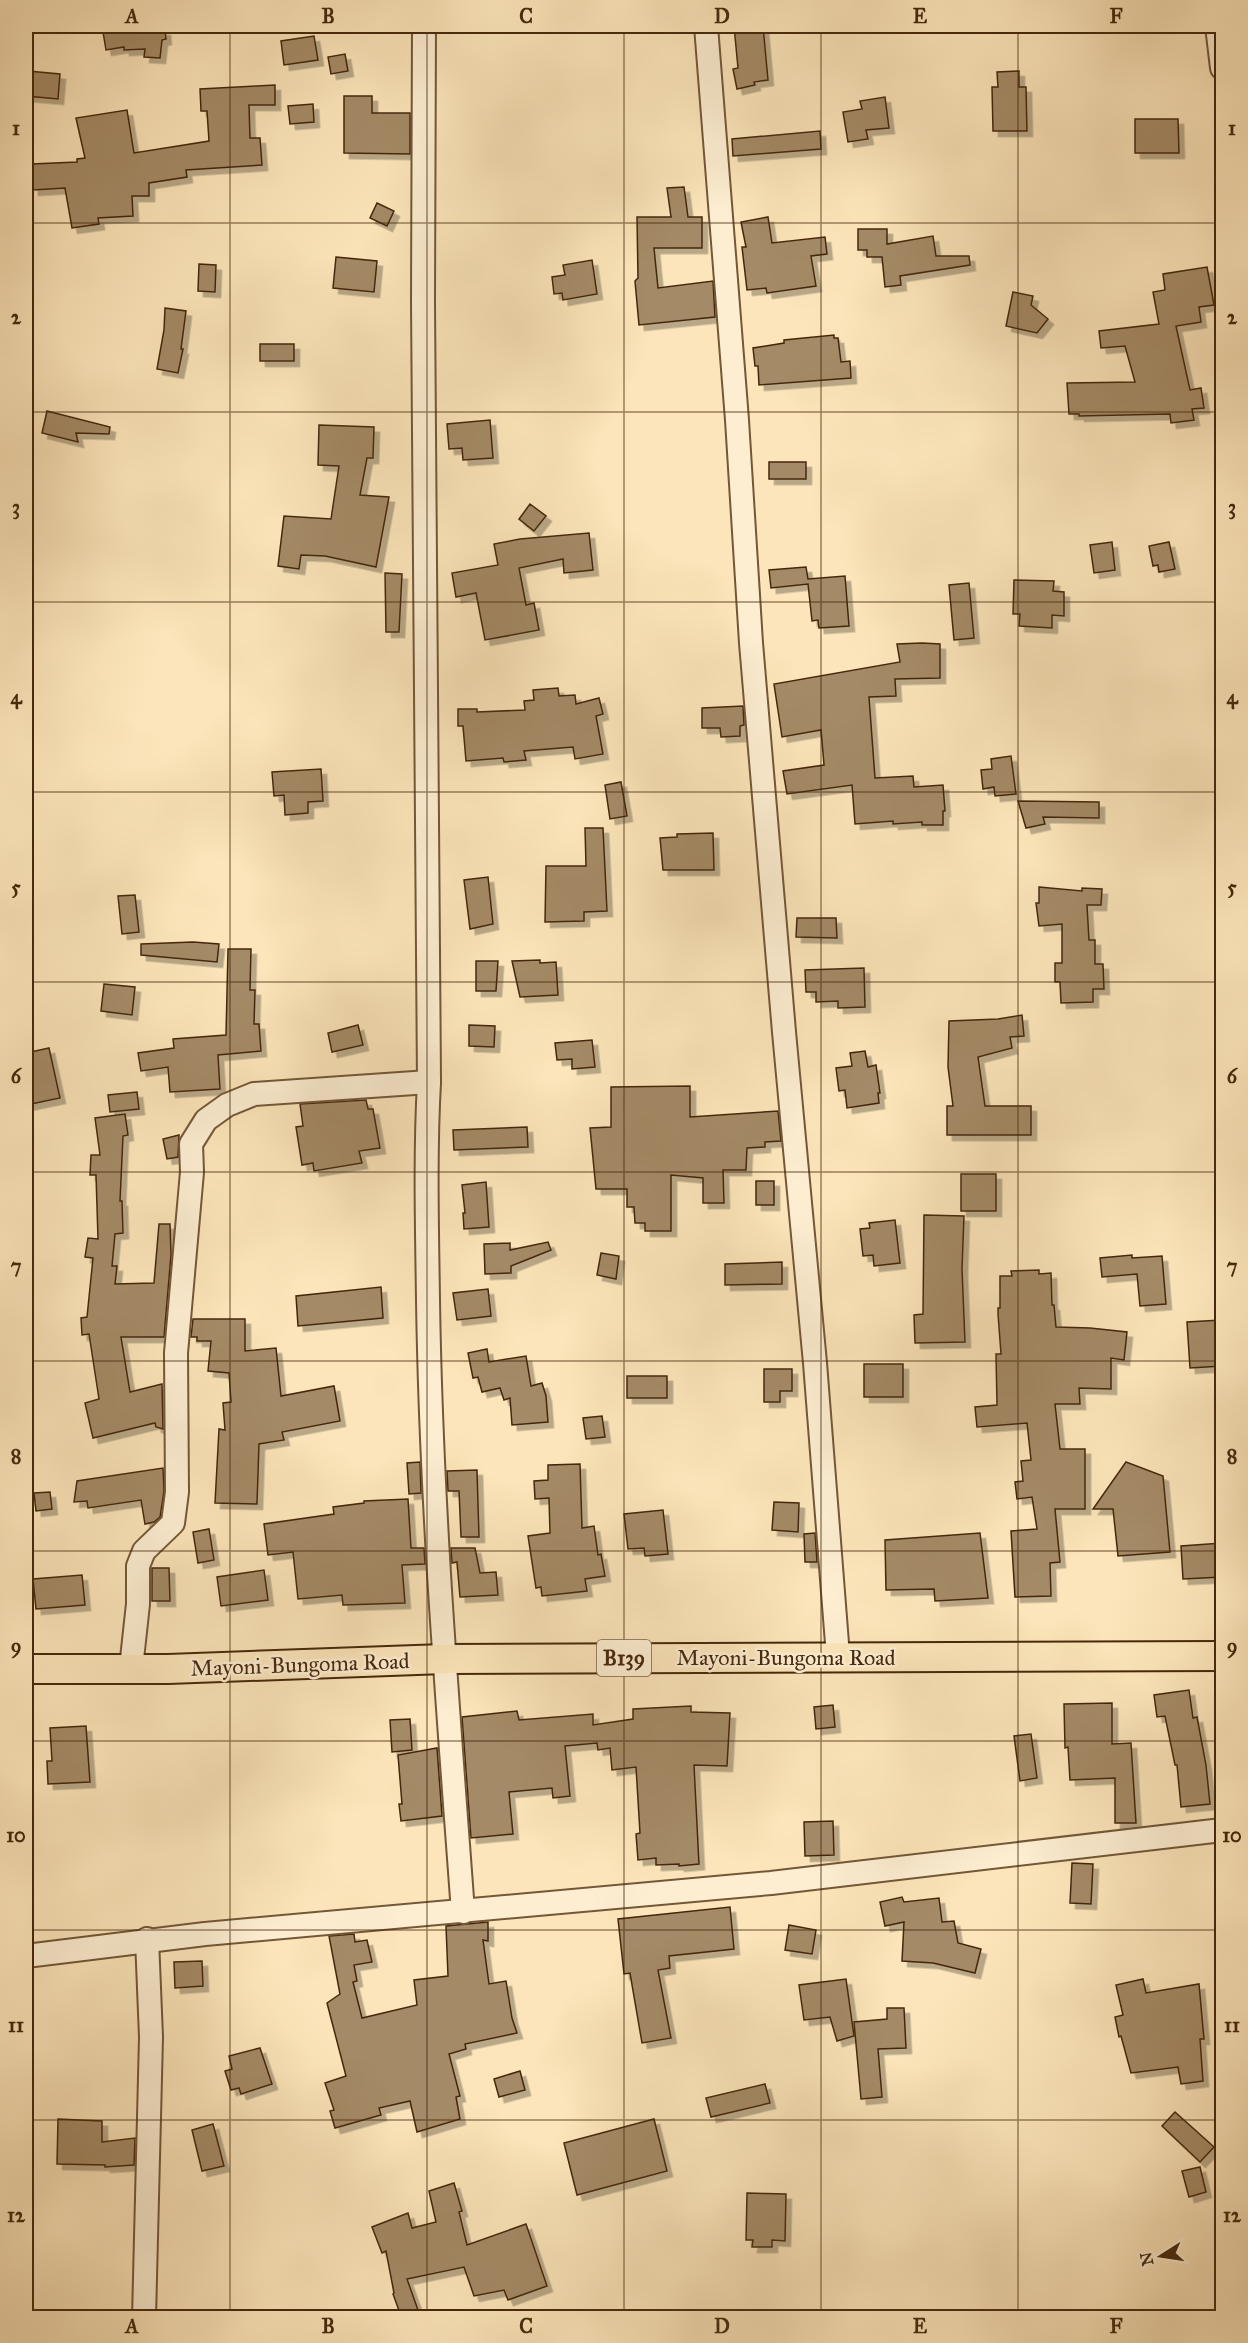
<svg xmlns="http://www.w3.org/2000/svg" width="1248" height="2343" viewBox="0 0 1248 2343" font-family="'IM FELL Great Primer',serif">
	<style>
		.building { fill: #a48a66; stroke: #45280b; stroke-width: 1.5; filter: url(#shadow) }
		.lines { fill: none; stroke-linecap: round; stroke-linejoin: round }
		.minor-casing { stroke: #735737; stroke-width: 26 }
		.major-casing { stroke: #45280b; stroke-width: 32 }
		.minor { stroke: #fdeed2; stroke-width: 22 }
		.major { stroke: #fce5ba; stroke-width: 28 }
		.grid { fill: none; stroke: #45280b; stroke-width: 1.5; stroke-opacity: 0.55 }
		.labels { text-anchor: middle; stroke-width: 5; stroke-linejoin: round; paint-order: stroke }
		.shield { fill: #fdeed2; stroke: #7c6347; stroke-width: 1.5 }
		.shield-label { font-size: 21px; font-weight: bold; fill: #45280b }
		.street-label { font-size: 22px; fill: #45280b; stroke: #fdeed2 }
		.neatline { fill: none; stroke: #45280b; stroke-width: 2 }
		.grid-label { font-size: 20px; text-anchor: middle; font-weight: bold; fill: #45280b }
	</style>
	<defs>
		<filter id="shadow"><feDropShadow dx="5.5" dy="5.5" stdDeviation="0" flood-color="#0004"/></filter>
	</defs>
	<rect width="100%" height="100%" fill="#fce5ba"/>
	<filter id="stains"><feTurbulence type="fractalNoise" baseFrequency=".00333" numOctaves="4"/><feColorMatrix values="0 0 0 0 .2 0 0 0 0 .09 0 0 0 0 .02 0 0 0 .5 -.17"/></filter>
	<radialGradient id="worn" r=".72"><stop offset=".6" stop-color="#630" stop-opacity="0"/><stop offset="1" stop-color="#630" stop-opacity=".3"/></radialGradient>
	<!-- building -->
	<g class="building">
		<polygon points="734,26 763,26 768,80 754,82 755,85 737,89 733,69 738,68"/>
		<polygon points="165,30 166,39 162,40 160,58 144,57 145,49 124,50 124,47 106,50 103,32"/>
		<polygon points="314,36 318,60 284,65 281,41"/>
		<polygon points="345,54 348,71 331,74 328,57"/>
		<polygon points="28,71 60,74 58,99 26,96"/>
		<polygon points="1019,71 1019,87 1026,87 1027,131 993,131 992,87 998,87 997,72"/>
		<polygon points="275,85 275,105 249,105 250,138 260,138 262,165 186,170 187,177 149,183 149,196 132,196 133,216 98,218 99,224 72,228 65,188 33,190 32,164 77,162 77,159 85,158 76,118 127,110 134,153 209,141 207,111 201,111 200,89"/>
		<polygon points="344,96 372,96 372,113 410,113 410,154 344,153"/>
		<polygon points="885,97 889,128 866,130 868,139 848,142 843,112 862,109 860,101"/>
		<polygon points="313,104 314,122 290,124 288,106"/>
		<polygon points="1135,119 1178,119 1179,153 1135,153"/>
		<polygon points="820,131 821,149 733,156 732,139"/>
		<polygon points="684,187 688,217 702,217 702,248 654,248 658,288 713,281 715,317 639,325 635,281 638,278 637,217 671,217 667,188"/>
		<polygon points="377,203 394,211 387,226 370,218"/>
		<polygon points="768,217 772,243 825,237 827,254 811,256 816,286 767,293 766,288 747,290 742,247 746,247 741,222"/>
		<polygon points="858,229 887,229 887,244 933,236 936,256 969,256 970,265 900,276 901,285 885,287 882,257 867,257 867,250 858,250"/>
		<polygon points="336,257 377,261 374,292 333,288"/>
		<polygon points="592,260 597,294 563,300 562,293 554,294 552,277 565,275 563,265"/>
		<polygon points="199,264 216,265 215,292 198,291"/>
		<polygon points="1207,267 1214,305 1199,307 1201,322 1176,326 1190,390 1201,388 1204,408 1192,409 1194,420 1171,423 1170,414 1079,416 1079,414 1069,414 1067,383 1135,382 1125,346 1101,348 1099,331 1159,324 1153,292 1165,290 1163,274"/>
		<polygon points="1013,292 1033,296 1031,305 1048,319 1037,333 1006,326"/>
		<polygon points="165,308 186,311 181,349 183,349 178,373 157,369 164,330"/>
		<polygon points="834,335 834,338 838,338 841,362 850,361 851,378 759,385 758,366 755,366 753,348 784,343 784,340"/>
		<rect x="260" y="344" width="34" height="17"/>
		<polygon points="47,411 110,427 109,434 76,433 78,442 42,433"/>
		<polygon points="490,420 493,458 463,460 462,448 449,449 447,424"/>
		<polygon points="319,425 374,427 373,458 367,458 360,495 389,497 376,567 325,556 301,555 299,569 278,566 284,516 331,519 339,466 318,465"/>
		<rect x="769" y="462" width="37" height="17"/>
		<polygon points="530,504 546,516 534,531 519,519"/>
		<polygon points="589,533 593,570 564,573 563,559 519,568 526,605 534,603 539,630 485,640 476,593 456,597 452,573 498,565 494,544 520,539"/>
		<polygon points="1112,542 1115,570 1094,573 1090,545"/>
		<polygon points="1169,542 1175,569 1159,572 1158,565 1153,566 1149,546"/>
		<polygon points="806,567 808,579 845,576 849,626 819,628 818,620 812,621 808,584 771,588 769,570"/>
		<polygon points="385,573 402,574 399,632 386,632"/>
		<polygon points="1014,580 1054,581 1053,591 1064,592 1064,616 1052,615 1052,628 1019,626 1020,614 1013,614"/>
		<polygon points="969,583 974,638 954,640 949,585"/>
		<polygon points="922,643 940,644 940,678 895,679 896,696 869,697 875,778 913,776 914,787 943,785 945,811 943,811 943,825 922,825 922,822 893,824 893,821 855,824 852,785 787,794 783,771 824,765 821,730 782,737 774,684 900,662 897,644"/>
		<polygon points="558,688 559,696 575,695 576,704 599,698 603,714 596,716 603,754 575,759 573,747 524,751 526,760 504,762 503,758 466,761 463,726 458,726 458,709 477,709 477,712 525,710 524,701 534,700 533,690"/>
		<polygon points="743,706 744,725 740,726 740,736 721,737 720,728 702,728 702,708"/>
		<polygon points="1011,756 1016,794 995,796 994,787 983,789 981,770 992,769 991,759"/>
		<polygon points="321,769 323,801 308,802 308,813 285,815 284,795 274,796 272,772"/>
		<polygon points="621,782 627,816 610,819 605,785"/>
		<polygon points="1018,801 1099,802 1099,818 1043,817 1045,824 1026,828"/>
		<polygon points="585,828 603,828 607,911 584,912 584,921 545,922 546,866 586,866"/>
		<polygon points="713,833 714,870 663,870 660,838 677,837 677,834"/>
		<polygon points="488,877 493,924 470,929 464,880"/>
		<polygon points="1039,887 1082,891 1082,888 1102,889 1101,905 1087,905 1089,940 1095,940 1095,964 1103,964 1104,989 1093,989 1093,1002 1061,1003 1060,982 1055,982 1055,963 1062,963 1062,924 1039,926 1036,903 1039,903"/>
		<polygon points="135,895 139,932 122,934 118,896"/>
		<polygon points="797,918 836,918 837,938 796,937"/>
		<polygon points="193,942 219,944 217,962 141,955 141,944"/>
		<polygon points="228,949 251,949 250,990 255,990 254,1024 259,1024 261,1051 218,1055 220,1089 170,1092 168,1067 141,1071 138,1053 174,1048 173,1039 226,1035"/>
		<polygon points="540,960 540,963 556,962 558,995 520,997 512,961"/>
		<polygon points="476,961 498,961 496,991 476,991"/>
		<polygon points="864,968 865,1007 838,1008 838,1001 816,1002 816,992 806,992 805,970"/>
		<polygon points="104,984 135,987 132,1015 101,1011"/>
		<polygon points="1022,1015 1024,1036 1010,1037 1012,1048 978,1057 985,1106 1031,1106 1031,1135 947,1135 947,1106 953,1106 948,1067 949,1021 998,1019"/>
		<polygon points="358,1025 363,1045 332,1052 328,1033"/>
		<polygon points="469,1025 495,1026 494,1047 469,1046"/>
		<polygon points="592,1040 595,1067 572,1069 572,1059 557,1060 555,1043"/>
		<polygon points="49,1048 60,1098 26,1105 26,1053"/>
		<polygon points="865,1051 868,1067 876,1065 880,1093 878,1093 879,1103 847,1108 845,1090 839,1091 836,1068 852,1066 850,1053"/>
		<polygon points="690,1086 690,1117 778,1111 781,1141 765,1142 765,1147 747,1148 746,1170 723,1170 724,1203 703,1203 703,1178 671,1175 671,1231 645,1231 645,1223 635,1223 634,1207 627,1207 627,1189 596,1189 590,1128 611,1127 611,1087"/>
		<polygon points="137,1092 139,1109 110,1112 108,1095"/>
		<polygon points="366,1100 368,1109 373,1109 380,1148 359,1151 362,1163 314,1171 313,1163 302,1165 296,1127 303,1126 300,1104"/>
		<polygon points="125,1114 128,1135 123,1136 120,1201 122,1201 123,1233 115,1234 112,1266 117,1266 115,1284 154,1283 159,1224 170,1224 171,1255 164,1337 121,1337 130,1392 162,1384 163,1429 156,1427 155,1423 93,1438 85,1403 99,1399 89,1334 82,1335 81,1318 87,1317 93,1258 85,1257 88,1238 98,1239 96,1175 90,1175 91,1155 100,1155 95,1118"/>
		<polygon points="527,1127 528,1147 454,1150 453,1130"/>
		<polygon points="179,1135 178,1157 167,1159 163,1139"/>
		<rect x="961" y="1174" width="35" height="37"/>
		<rect x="756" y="1181" width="18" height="24"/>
		<polygon points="486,1182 489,1227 464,1229 463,1213 465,1213 462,1185"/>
		<polygon points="924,1215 964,1216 962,1269 965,1342 915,1343 914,1315 923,1314"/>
		<polygon points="895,1220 900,1263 874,1266 873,1255 863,1256 860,1229 870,1228 869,1223"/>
		<polygon points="548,1242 551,1250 511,1266 511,1273 485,1274 484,1244 510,1243 510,1250"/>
		<polygon points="601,1253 619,1256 616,1279 597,1275"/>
		<polygon points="1132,1255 1132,1258 1162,1256 1166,1304 1140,1306 1137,1274 1102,1277 1100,1258"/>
		<polygon points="782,1262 782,1284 725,1285 725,1264"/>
		<polygon points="1039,1270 1039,1274 1051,1273 1052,1305 1054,1305 1056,1327 1090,1328 1127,1332 1124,1360 1111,1358 1111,1389 1079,1388 1080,1404 1055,1404 1060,1449 1085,1449 1085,1509 1055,1509 1060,1562 1050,1563 1051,1596 1015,1597 1011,1531 1037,1529 1032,1497 1017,1499 1015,1482 1023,1481 1021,1461 1031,1460 1027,1423 977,1427 975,1407 997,1405 996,1354 1001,1354 998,1314 998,1308 1000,1308 1000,1276 1012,1276 1011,1271"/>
		<polygon points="381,1287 383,1318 298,1326 296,1296"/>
		<polygon points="488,1289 491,1316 457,1320 453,1293"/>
		<polygon points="193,1319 245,1319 245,1351 276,1348 281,1396 334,1386 340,1421 282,1432 284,1440 259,1444 257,1504 215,1503 219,1429 225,1430 223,1403 231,1402 229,1373 208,1371 211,1341 197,1341 197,1337 191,1337"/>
		<polygon points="1221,1320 1222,1366 1190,1368 1187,1322"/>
		<polygon points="487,1349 489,1362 526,1356 531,1386 542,1383 546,1396 548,1422 512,1425 510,1398 504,1400 500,1388 482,1392 478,1377 473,1378 468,1353"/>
		<rect x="864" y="1364" width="39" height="33"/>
		<polygon points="764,1369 792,1369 792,1391 780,1391 780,1402 764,1402"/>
		<rect x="627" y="1376" width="40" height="22"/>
		<polygon points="602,1416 605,1437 586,1439 583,1418"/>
		<polygon points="420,1462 421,1493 409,1494 407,1463"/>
		<polygon points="1126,1462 1163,1476 1170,1552 1118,1556 1113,1509 1093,1509"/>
		<polygon points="580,1464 582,1528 594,1526 598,1555 601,1554 605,1576 585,1579 587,1591 542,1596 541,1587 536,1588 528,1536 550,1533 549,1498 535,1499 534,1481 548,1480 548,1465"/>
		<polygon points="163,1468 164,1491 160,1517 154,1522 145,1524 141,1500 88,1508 87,1501 74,1502 77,1481"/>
		<polygon points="477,1470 479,1537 461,1537 459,1491 448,1491 447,1471"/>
		<polygon points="50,1492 52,1509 36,1511 34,1493"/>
		<polygon points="408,1499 411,1548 424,1548 425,1564 402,1565 405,1603 343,1605 342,1595 298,1599 293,1552 268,1555 264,1524 334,1514 333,1507 364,1503 364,1501"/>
		<polygon points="774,1502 799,1503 798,1532 772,1530"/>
		<polygon points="663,1510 668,1554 645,1556 644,1548 628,1549 624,1514"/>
		<polygon points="209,1529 214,1560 198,1563 193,1532"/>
		<polygon points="815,1533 817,1562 805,1562 804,1534"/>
		<polygon points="980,1533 988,1598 935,1601 934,1589 886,1590 885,1540"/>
		<polygon points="1222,1543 1222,1577 1183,1579 1181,1546"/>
		<polygon points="451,1548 475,1548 480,1573 496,1572 498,1595 460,1597 457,1562 452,1563"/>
		<polygon points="152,1568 169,1568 170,1601 152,1601"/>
		<polygon points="264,1570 268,1600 221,1606 217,1577"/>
		<polygon points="82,1575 85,1605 36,1609 33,1579"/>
		<polygon points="1189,1690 1193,1718 1197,1717 1206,1765 1210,1804 1181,1807 1177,1765 1175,1765 1165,1716 1157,1717 1154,1695"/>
		<polygon points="1112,1703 1112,1744 1131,1743 1136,1823 1115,1823 1115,1778 1070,1780 1068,1747 1065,1748 1064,1704"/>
		<polygon points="833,1705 835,1727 816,1729 814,1707"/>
		<polygon points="691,1706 691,1712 730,1713 727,1766 694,1765 699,1864 679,1866 679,1864 656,1865 656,1858 638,1860 636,1834 640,1833 636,1767 612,1770 610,1748 598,1750 597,1743 565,1746 570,1796 553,1798 552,1788 509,1792 513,1834 471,1838 462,1717 517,1711 519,1720 593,1714 593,1725 633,1719 633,1709"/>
		<polygon points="410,1719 412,1750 392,1752 390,1720"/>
		<polygon points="86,1726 90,1782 48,1784 47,1761 52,1761 50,1728"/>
		<polygon points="1031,1734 1037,1778 1020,1781 1014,1736"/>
		<polygon points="437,1748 442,1816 401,1821 399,1804 402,1804 398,1755"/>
		<polygon points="833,1821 834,1855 805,1856 804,1822"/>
		<polygon points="1072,1863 1093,1864 1091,1904 1070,1903"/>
		<polygon points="902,1897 904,1902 939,1898 942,1922 954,1921 958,1943 981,1949 975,1973 933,1963 902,1961 904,1922 885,1926 880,1902"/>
		<polygon points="730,1907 734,1949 669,1956 670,1968 658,1970 671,2038 642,2043 630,1973 624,1974 618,1919"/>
		<polygon points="488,1922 488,1941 483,1940 489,1984 506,1981 512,2018 517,2033 465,2044 466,2049 449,2054 460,2096 456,2097 460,2119 417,2132 410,2101 379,2108 381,2115 335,2128 330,2111 334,2110 325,2083 346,2076 327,2003 340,1994 329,1936 354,1934 355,1942 367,1940 372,1962 354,1965 357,1981 353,1982 362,2018 417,2005 414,1980 448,1976 446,1926"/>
		<polygon points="789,1925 816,1930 812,1954 785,1950"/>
		<polygon points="202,1961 203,1986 175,1988 174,1962"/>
		<polygon points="846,1979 854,2036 837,2041 830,2017 804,2020 799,1985"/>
		<polygon points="1143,1979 1146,1993 1199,1984 1204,2039 1200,2039 1203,2081 1181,2084 1178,2067 1131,2073 1121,2036 1119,2037 1115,2017 1123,2015 1116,1985"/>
		<polygon points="887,2008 904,2008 906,2048 878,2049 882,2097 861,2099 854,2022 887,2019"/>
		<polygon points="260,2048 272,2084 241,2094 239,2088 231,2090 225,2071 232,2069 229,2056"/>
		<polygon points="520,2071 525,2090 499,2097 494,2079"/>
		<polygon points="765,2084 770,2103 711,2117 706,2098"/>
		<polygon points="1175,2112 1214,2147 1200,2162 1162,2126"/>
		<polygon points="58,2119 102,2121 102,2142 135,2138 134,2165 105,2167 105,2165 57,2164"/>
		<polygon points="654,2119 667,2171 577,2195 564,2143"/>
		<polygon points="213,2124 224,2166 202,2171 192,2130"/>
		<polygon points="1200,2167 1206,2192 1189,2197 1182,2171"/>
		<polygon points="454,2183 462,2211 459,2212 467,2245 526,2224 547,2286 508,2300 504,2290 474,2296 464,2267 407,2279 418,2310 401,2316 393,2294 394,2293 386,2251 382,2253 372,2227 408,2213 412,2228 436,2222 429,2191"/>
		<polygon points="747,2193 786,2194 785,2241 772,2240 772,2247 752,2247 753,2240 746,2240"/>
	</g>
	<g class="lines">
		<!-- minor casing -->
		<g class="minor-casing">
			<g id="minor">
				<path d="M424 26 423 302 429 1082C425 1155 427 1227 428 1300 431 1504 448 1708 463 1912"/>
				<polyline points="706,26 737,420 751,643 784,1032 815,1363 838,1656"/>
				<polyline points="1217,26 1222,68"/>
				<polyline points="131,1668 138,1604 138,1566 144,1551 173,1523 177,1492 176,1353 192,1172 191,1144 206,1120 227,1105 254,1094 429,1082"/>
				<polyline points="26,1956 205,1934 771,1883 1222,1830"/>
				<polyline points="144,2318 151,2037 147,1939"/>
			</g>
		</g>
		<!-- major casing -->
		<g class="major-casing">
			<polyline id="major" points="26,1669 168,1669 444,1659 1222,1656"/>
		</g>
		<!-- minor -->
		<use href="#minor" class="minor"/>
		<!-- major -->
		<use href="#major" class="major"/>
	</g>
	<!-- grid -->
	<path class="grid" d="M230 26V2318M427 26V2318M624 26V2318M821 26V2318M1018 26V2318M26 223H1222M26 412H1222M26 602H1222M26 792H1222M26 982H1222M26 1172H1222M26 1361H1222M26 1551H1222M26 1741H1222M26 1930H1222M26 2120H1222"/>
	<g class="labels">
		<!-- shield labels -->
		<rect class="shield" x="597" y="1640" width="54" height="36" rx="4.5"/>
		<g class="shield-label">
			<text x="624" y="1665">B139</text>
		</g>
		<!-- street labels -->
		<g class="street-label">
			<text x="786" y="1665">Mayoni-Bungoma Road</text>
			<text transform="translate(300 1664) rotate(-2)" y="8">Mayoni-Bungoma Road</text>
		</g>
	</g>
	<!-- margin -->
	<rect width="1248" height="2343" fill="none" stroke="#fce5ba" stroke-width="66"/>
	<!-- north arrow -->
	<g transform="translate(1161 2256) rotate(258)" stroke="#fdeed2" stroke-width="4.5" paint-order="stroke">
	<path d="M0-4.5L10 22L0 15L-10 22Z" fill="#45280b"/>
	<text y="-9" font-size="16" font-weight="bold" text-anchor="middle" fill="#45280b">N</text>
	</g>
	<rect x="33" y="33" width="1182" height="2277" class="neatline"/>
	<g class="grid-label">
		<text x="132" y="23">A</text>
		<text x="328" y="23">B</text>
		<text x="526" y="23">C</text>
		<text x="722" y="23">D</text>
		<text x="920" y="23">E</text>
		<text x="1116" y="23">F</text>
		<text x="16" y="135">1</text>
		<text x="1232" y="135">1</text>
		<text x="16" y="324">2</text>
		<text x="1232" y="324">2</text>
		<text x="16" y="514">3</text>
		<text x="1232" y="514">3</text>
		<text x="16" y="704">4</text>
		<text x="1232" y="704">4</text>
		<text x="16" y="894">5</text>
		<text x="1232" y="894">5</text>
		<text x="16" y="1083">6</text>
		<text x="1232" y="1083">6</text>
		<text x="16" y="1273">7</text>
		<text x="1232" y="1273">7</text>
		<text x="16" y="1463">8</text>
		<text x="1232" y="1463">8</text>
		<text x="16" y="1653">9</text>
		<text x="1232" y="1653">9</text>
		<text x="16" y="1842">10</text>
		<text x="1232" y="1842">10</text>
		<text x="16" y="2032">11</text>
		<text x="1232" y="2032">11</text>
		<text x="16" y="2222">12</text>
		<text x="1232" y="2222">12</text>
		<text x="132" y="2333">A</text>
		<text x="328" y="2333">B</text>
		<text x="526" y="2333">C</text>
		<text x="722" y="2333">D</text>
		<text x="920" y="2333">E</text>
		<text x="1116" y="2333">F</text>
	</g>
	<rect width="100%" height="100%" filter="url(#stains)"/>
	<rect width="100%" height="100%" fill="url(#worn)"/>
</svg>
